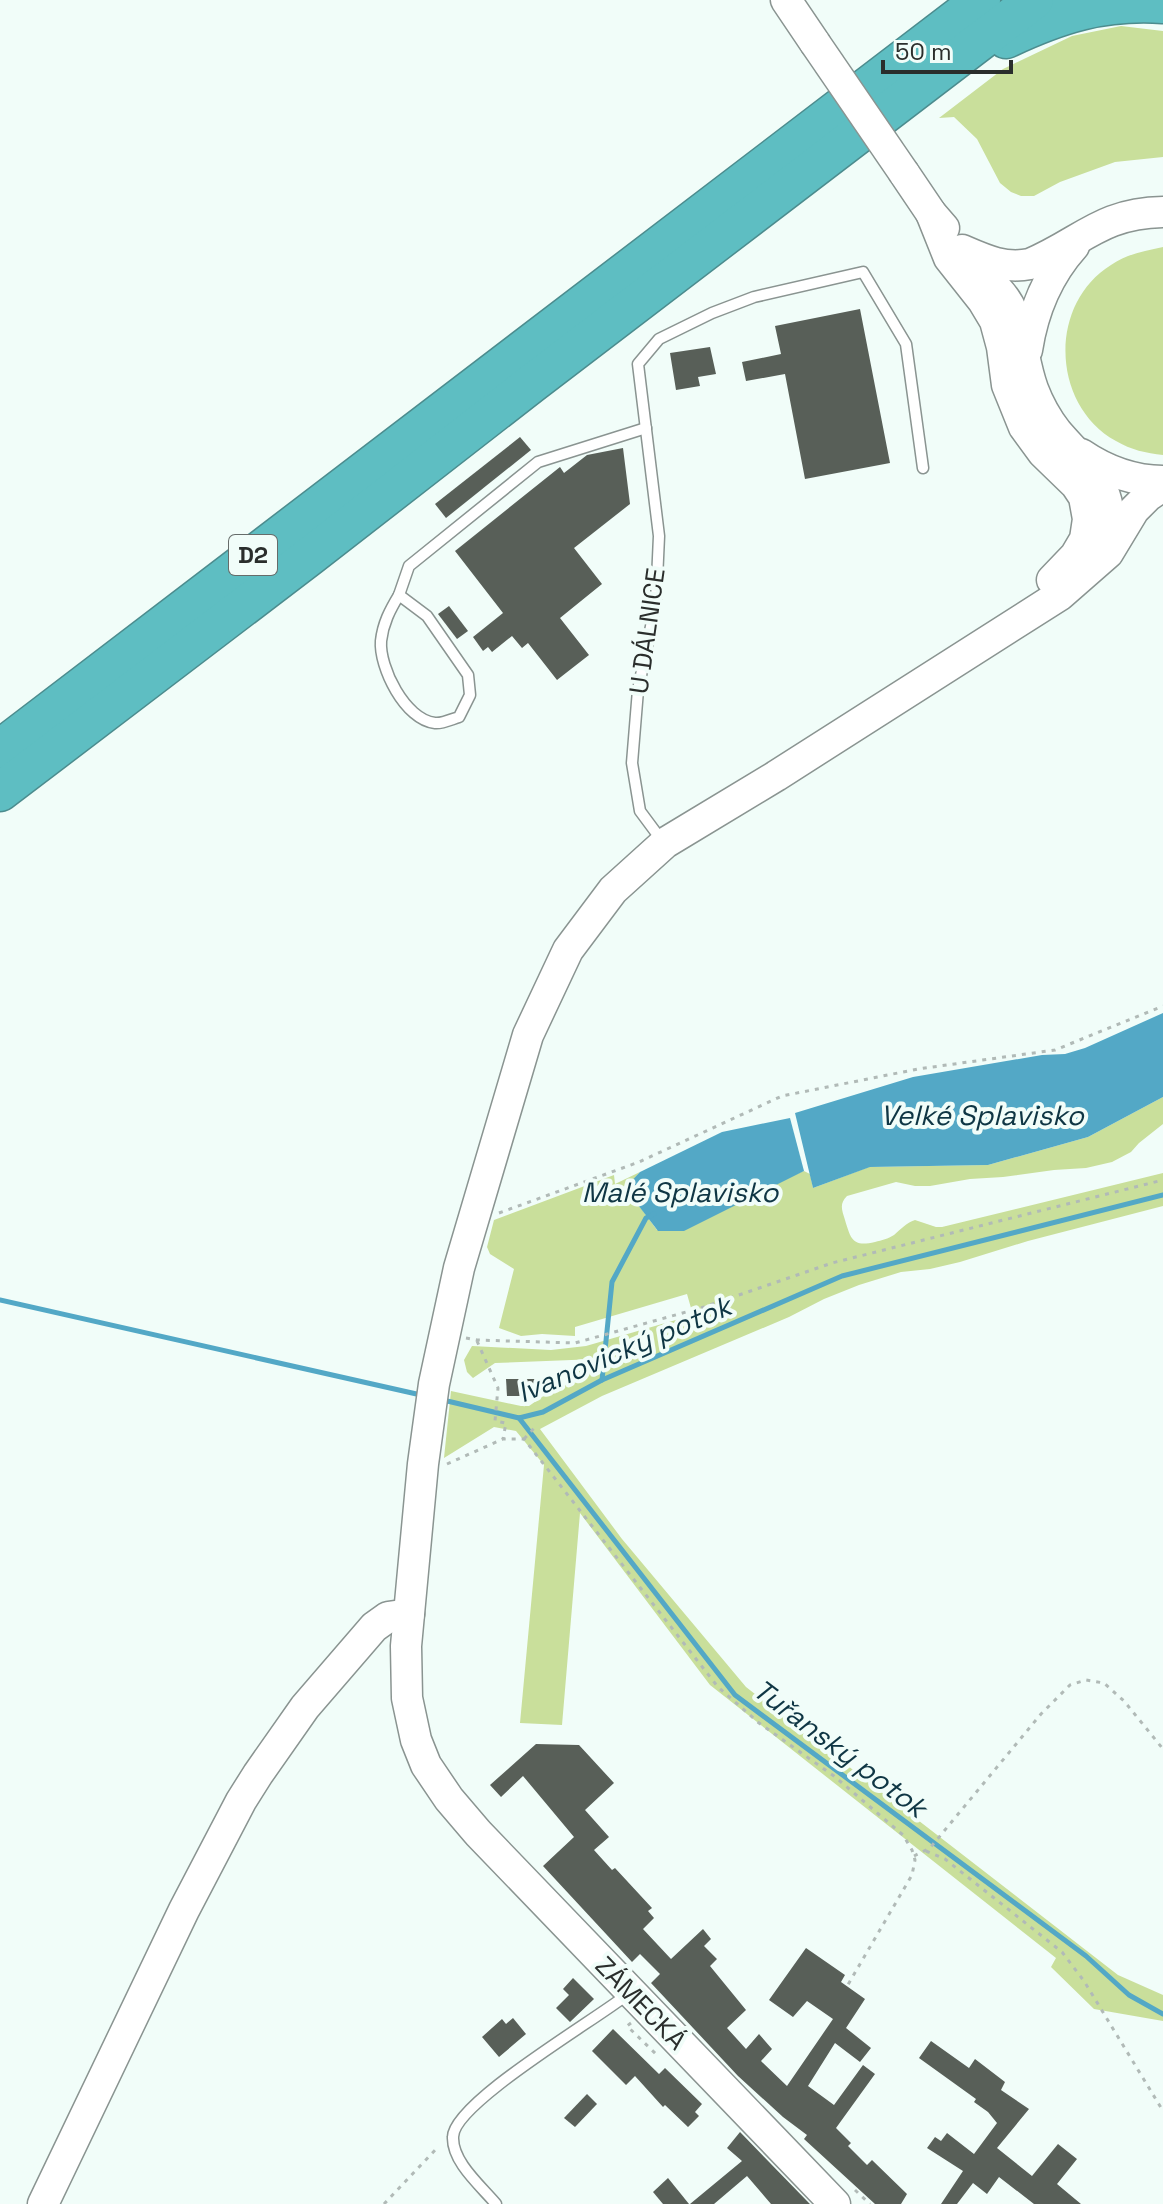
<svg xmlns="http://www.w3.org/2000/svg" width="1163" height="2204" viewBox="0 0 1163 2204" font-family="'Space Grotesk',sans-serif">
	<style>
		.green { fill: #c9df9b }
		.water { fill: #53a8c6 }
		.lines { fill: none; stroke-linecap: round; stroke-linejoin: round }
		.stream { stroke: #53a8c6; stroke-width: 5 }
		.building { fill: #585f58 }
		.lane-casing { stroke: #8a9491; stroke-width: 13 }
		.secondary-casing { stroke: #8a9491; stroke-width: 33 }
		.highway-casing { stroke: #4c8c8e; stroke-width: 41 }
		.path { stroke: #b1bab7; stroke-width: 3; stroke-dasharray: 4 6; stroke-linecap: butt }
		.lane { stroke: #fff; stroke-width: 10 }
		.secondary { stroke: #fff; stroke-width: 30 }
		.highway { stroke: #5ebec2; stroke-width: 38 }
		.secondary-bridge-casing { stroke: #8a9491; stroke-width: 33; stroke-linecap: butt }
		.secondary-bridge { stroke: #fff; stroke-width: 30 }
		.labels { text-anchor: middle; stroke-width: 8; stroke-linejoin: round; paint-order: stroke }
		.shield { fill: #f1fdf9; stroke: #666c6a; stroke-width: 2 }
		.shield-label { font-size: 24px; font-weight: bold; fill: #2a2e2c }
		.street-label { font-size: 26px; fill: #2a2e2c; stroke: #f1fdf9 }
		.water-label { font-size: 28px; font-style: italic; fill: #0f3644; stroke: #f1fdf9 }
	</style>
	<rect width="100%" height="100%" fill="#f1fdf9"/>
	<!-- green -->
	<g class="green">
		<polygon points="1121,26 1163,31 1163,157 1115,162 1060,182 1034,196 1021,196 1011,192 1000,183 977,139 954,117 939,118 1003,69 1072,36"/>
		<path d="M1163 247V455C1146 453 1131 450 1116 441 1051 405 1048 304 1111 265 1127 254 1144 251 1163 247Z"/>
		<path d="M1163 1097V1124L1139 1143 1131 1152 1112 1162 1086 1168 1054 1170 1003 1177 970 1179 930 1186H915L896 1182 847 1196C839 1204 842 1210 845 1220 851 1240 853 1247 875 1242 882 1240 888 1239 894 1235 901 1229 906 1223 915 1220L936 1227H942L1163 1173V1206L1028 1241 960 1262 930 1269 901 1272 859 1285 824 1299 789 1317 602 1396 540 1429 622 1539 746 1687 1118 1975 1163 1995V2021L1094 2009 1051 1967 1056 1958 710 1685 580 1513 562 1725 520 1723 544 1465 516 1431 494 1427 444 1458 451 1391 521 1406H529L597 1359 495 1363 473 1378 467 1372 464 1360 472 1346 551 1350 586 1346 693 1315 687 1294 575 1327V1336L542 1334 521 1336 499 1328 514 1269 490 1254 487 1247 494 1220 614 1175 615 1184 640 1172 626 1188 657 1230 804 1171 810 1174 813 1188 869 1167 988 1165 1088 1137Z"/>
	</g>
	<!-- water -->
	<g class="water">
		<polygon points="1163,1013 1163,1097 1088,1137 988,1165 870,1167 813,1188 795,1113 913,1077 1042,1055 1065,1054 1085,1048"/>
		<polygon points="790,1118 804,1171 684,1231 658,1231 625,1188 640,1172 722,1132"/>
	</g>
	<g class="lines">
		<!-- stream -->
		<g class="stream">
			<polyline points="0,1300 421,1395"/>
			<polyline points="602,1380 612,1282 646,1218 654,1214"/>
			<polyline points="443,1400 519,1418 543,1412 602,1380 842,1276 1163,1195"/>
			<polyline points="519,1418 735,1695 1086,1956 1129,1995 1163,2014"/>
		</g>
	</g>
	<!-- building -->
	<g class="building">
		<polygon points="860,309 890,463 805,479 785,374 746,381 742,362 781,354 775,326"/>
		<polygon points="710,347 716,374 698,377 700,386 676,390 670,353"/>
		<polygon points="520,437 531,450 446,518 435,504"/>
		<polygon points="623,448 630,504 574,548 602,584 560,618 589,655 557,680 528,643 522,648 512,636 492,652 488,647 483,651 473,637 503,613 455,551 560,467 564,473 587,455"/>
		<polygon points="449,606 468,631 457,639 438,614"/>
		<polygon points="506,1379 537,1379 538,1396 507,1396"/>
		<polygon points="536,1744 579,1745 614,1783 585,1810 609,1837 594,1850 612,1870 615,1868 652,1908 648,1911 654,1918 643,1929 671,1959 703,1929 711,1939 704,1946 717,1959 710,1966 746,2010 727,2028 746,2049 759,2034 772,2049 761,2061 787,2086 833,2019 807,2001 793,2017 769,2000 806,1948 845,1975 841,1982 865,1999 846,2028 871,2048 860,2062 835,2043 808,2086 834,2105 863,2065 875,2074 836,2128 851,2143 848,2146 867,2165 872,2160 907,2194 901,2204 875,2204 804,2139 807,2135 783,2117 738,2076 651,1983 660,1974 640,1954 632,1962 543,1866 574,1837 523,1776 501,1797 490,1785"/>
		<polygon points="573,1978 594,1999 570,2022 556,2008 569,1995 563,1989"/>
		<polygon points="513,2018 526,2034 499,2057 482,2037 502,2019 506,2024"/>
		<polygon points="613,2029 659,2074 665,2068 702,2104 695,2112 699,2116 688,2127 665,2105 663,2107 635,2076 626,2085 592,2051"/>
		<polygon points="931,2041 969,2068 975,2059 1005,2082 1001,2090 1029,2109 997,2148 1032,2176 1058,2144 1077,2159 1057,2184 1081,2204 1034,2204 999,2177 987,2194 973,2183 957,2204 941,2204 963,2171 927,2148 935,2137 941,2141 947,2133 974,2154 997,2123 988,2112 974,2102 976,2099 919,2058"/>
		<polygon points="587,2094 597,2104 575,2127 564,2118"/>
		<polygon points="740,2132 807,2201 810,2204 771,2204 747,2176 714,2204 690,2204 742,2161 727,2148"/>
		<polygon points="668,2178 689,2204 663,2204 653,2192"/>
	</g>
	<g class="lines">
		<!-- lane casing -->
		<g class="lane-casing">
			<g id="lane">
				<path d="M399 595 427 616 468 675 470 695 459 717C452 719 442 724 435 723 405 720 379 667 381 641 383 623 390 610 399 595Z"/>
				<polyline points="399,595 409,566 538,462 646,428"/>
				<polyline points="663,842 640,811 632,763 638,690 656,602 659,536 638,364 659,339 712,313 754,297 863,272 906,344 923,468"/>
				<path d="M496 2204C481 2186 452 2162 453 2137 453 2103 597 2019 628 1994"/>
			</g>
		</g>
		<!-- secondary casing -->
		<g class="secondary-casing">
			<g id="secondary">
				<polyline points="786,0 815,43"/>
				<polyline points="904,173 931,213 944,228"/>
				<polyline points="931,213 949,258 983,301 995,321 1002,347 1007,385 1024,427 1043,453 1076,485 1084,497 1088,519 1085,539 1075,556 1052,580"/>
				<path d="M962 250C985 260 1004 269 1030 264 1082 242 1101 213 1163 212"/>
				<path d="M990 283C1024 309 1019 352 1033 389 1039 405 1047 419 1057 432 1073 451 1093 468 1103 491 1112 512 1109 530 1100 550"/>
				<path d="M1027 350C1033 311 1047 276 1074 246"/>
				<path d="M1081 454C1106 471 1133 481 1163 481"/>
				<polyline points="43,2204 184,1910 241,1801 258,1774 305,1707 374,1627 388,1617 409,1614"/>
				<polyline points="835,2204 478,1833 449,1799 426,1765 416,1740 407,1698 406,1646 423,1464 434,1384 459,1268 528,1035 568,950 613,890 665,843 776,776 1060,595 1108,553 1134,510 1148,496 1163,486"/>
			</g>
		</g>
		<!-- highway casing -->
		<g class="highway-casing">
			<g id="highway">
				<path d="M1006 39C1059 14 1103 0 1163 4"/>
				<polyline points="0,749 981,0"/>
				<polyline points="0,792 310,556 531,384 1034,0"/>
			</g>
		</g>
		<!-- path -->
		<g class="path">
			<polyline points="499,1213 639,1162 782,1096 918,1069 1055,1050 1163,1006"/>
			<polyline points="466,1338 477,1340 575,1343 704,1307 832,1263 1163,1180"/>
			<polyline points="477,1341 498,1388 495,1421 506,1423 503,1439"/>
			<polyline points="524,1439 536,1426"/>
			<polyline points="447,1464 503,1439 524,1439 718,1687 759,1723 834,1776 903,1835 912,1850 915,1860 912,1875 846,1988"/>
			<polyline points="926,1851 945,1859 1062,1952 1084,1981 1163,2111"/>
			<polyline points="914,1856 930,1848 1041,1714 1070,1685 1086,1680 1104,1683 1124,1701 1163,1749"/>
			<polyline points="631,2023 627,2026 658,2056"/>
			<polyline points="855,2190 870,2204"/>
			<polyline points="384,2204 439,2146"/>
		</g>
		<!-- lane -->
		<use href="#lane" class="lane"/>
		<!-- secondary -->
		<use href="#secondary" class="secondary"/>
		<!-- highway -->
		<use href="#highway" class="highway"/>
		<!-- secondary-bridge casing -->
		<g class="secondary-bridge-casing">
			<polyline id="secondary-bridge" points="815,43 904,173"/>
		</g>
		<!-- secondary-bridge -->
		<use href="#secondary-bridge" class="secondary-bridge"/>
	</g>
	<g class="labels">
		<!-- shield labels -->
		<rect class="shield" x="229" y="535" width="48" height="40" rx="6"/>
		<g class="shield-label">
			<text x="253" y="563">D2</text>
		</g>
		<!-- street labels -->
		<g class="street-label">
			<text transform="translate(647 631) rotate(-82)" y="9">U DÁLNICE</text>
			<text transform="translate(641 2003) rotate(46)" y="9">ZÁMECKÁ</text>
		</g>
		<!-- water labels -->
		<g class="water-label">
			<text x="982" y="1125">Velké Splavisko</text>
			<text x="680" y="1202">Malé Splavisko</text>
			<text transform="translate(624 1349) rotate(-23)" y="10">Ivanovický potok</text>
			<text transform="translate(840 1748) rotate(37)" y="10">Tuřanský potok</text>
		</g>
	</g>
	<!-- scale -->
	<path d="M883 60v12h128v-12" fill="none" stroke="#2a2e2c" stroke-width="4"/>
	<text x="895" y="60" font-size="24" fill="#2a2e2c" stroke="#f1fdf9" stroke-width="6" paint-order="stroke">50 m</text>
</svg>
